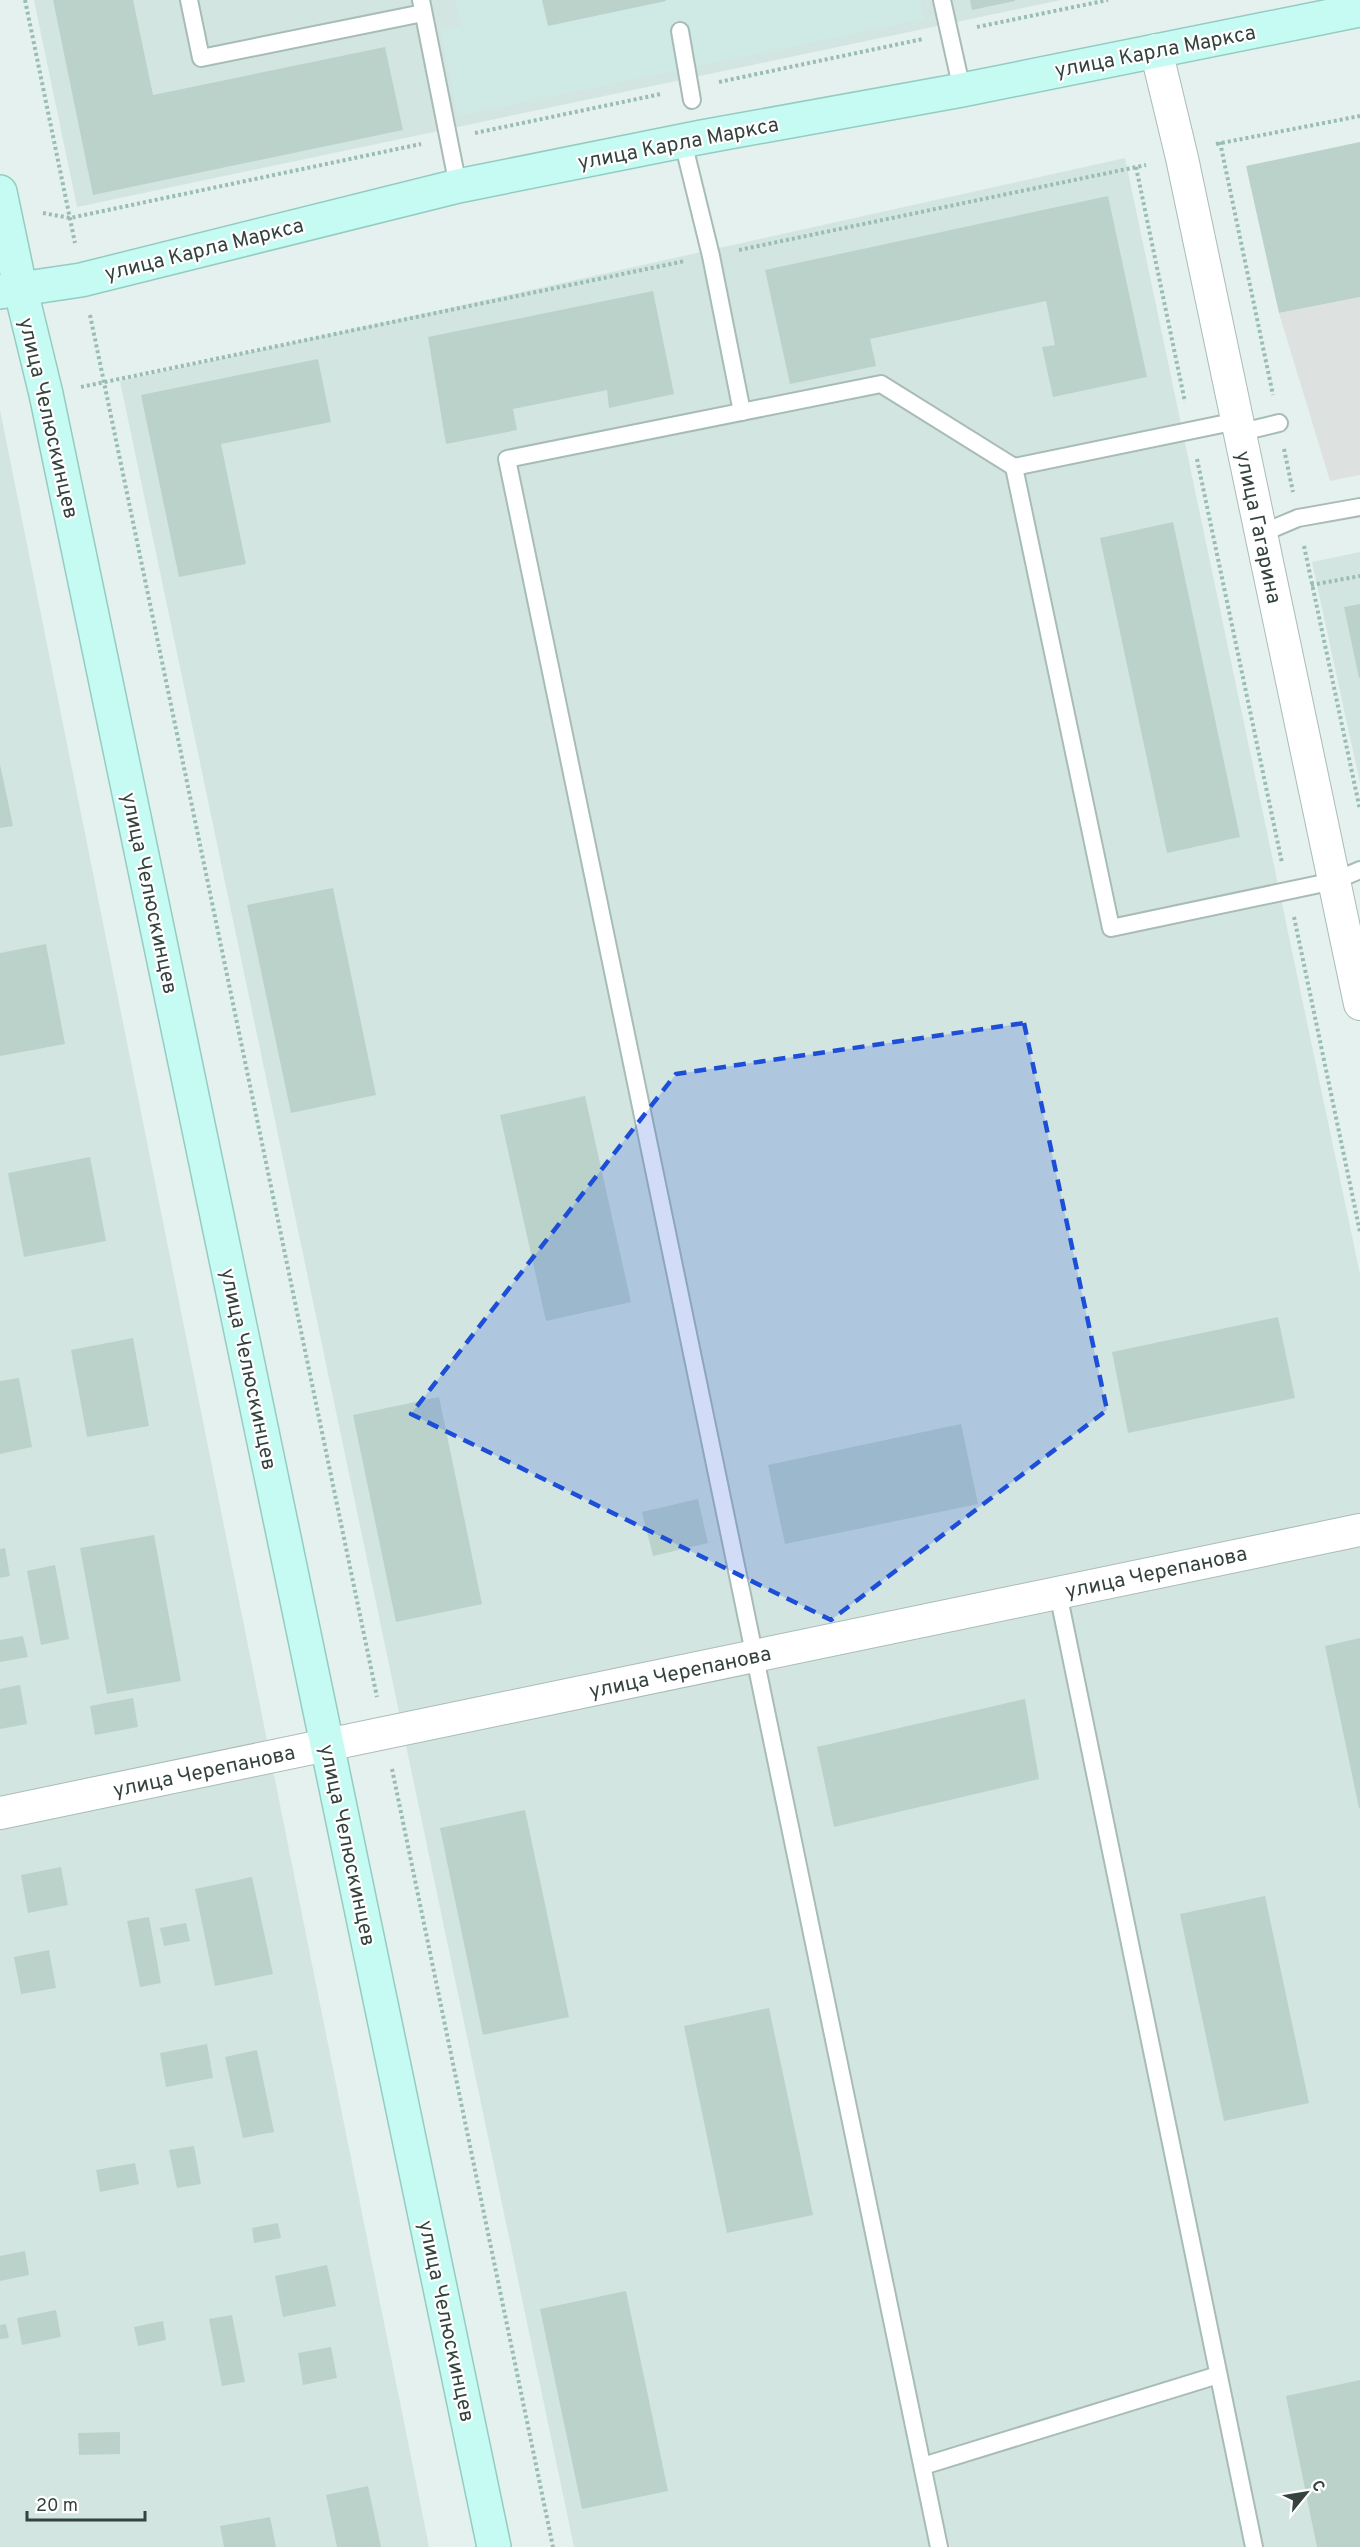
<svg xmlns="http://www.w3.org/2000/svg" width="1360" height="2547" viewBox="0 0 1360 2547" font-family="Overpass,sans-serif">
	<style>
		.residential { fill: #d3e5e1 }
		.education { fill: #cfeae4 }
		.parking { fill: #dde2e1 }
		.building { fill: #bbd2cb }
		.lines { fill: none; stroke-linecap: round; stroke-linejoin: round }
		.lane-casing { stroke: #a8bcb7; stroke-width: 20 }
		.street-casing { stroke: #a8bcb7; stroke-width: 34 }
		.secondary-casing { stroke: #94ccc2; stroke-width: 36 }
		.path { stroke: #9abdb3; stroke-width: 4; stroke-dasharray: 3 3; stroke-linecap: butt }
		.lane { stroke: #fff; stroke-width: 16 }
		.street { stroke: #fff; stroke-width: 32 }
		.secondary { stroke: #c5fbf2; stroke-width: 33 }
		.marked { fill: #1d4ed8; fill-opacity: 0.2; stroke: #1d4ed8; stroke-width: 4.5; stroke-dasharray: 12 8; stroke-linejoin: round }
		.labels { text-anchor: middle; stroke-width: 4.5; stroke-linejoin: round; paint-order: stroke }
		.street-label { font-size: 21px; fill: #35433f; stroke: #fff }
	</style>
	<rect width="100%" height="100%" fill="#e5f1ee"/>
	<!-- residential -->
	<g class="residential">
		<polygon points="34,0 1061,0 77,207"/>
		<polygon points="1125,158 1360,1274 1360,2547 574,2547 120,381"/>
		<polygon points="0,410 429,2547 0,2547"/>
		<polygon points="1360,552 1360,783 1312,562"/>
	</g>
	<!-- education -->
	<polygon class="education" points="456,0 920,0 924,19 458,116 441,31 461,26"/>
	<!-- parking -->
	<polygon class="parking" points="1360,297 1360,475 1330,481 1279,313"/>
	<!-- building -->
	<g class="building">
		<polygon points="53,0 133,0 153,95 385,47 403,130 93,195"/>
		<polygon points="542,0 666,0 666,1 548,26"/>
		<polygon points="970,0 1015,0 1015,1 972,10"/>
		<polygon points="1360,142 1360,297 1279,313 1246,166"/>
		<polygon points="1108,196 1147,377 1053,397 1042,347 1055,345 1046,301 870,339 876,366 790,384 765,270"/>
		<polygon points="653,291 674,394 609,408 607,390 513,409 517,430 446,444 428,337"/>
		<polygon points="318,359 331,422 221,444 246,564 179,577 141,395"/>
		<polygon points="1173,522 1240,837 1167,853 1100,538"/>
		<polygon points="1360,604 1360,678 1359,678 1344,607"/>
		<polygon points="0,764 13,826 0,828"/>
		<polygon points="333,888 376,1095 291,1113 247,905"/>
		<polygon points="46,944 65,1044 0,1056 0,953"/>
		<polygon points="585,1096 631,1302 546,1321 500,1115"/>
		<polygon points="90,1157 106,1241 24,1257 8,1173"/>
		<polygon points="1278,1317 1295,1398 1128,1433 1112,1352"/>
		<polygon points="133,1338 149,1426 87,1437 71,1350"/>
		<polygon points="19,1378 32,1447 0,1454 0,1381"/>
		<polygon points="439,1397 482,1604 396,1622 353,1415"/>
		<polygon points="961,1424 978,1504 785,1544 768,1465"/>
		<polygon points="698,1499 708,1543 653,1556 642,1512"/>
		<polygon points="154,1535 181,1681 107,1694 80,1548"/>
		<polygon points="5,1548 10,1576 0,1578 0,1549"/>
		<polygon points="55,1565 69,1639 41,1645 27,1571"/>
		<polygon points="23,1636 28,1657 0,1662 0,1640"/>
		<polygon points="1360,1638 1360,1808 1359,1808 1325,1646"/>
		<polygon points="20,1685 27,1724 0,1729 0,1689"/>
		<polygon points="133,1698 138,1727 95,1735 90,1706"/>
		<polygon points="1025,1699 1039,1779 834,1827 817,1747"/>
		<polygon points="525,1810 569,2017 483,2035 440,1828"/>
		<polygon points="61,1867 68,1905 28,1913 21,1875"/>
		<polygon points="252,1877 273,1974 215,1986 195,1889"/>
		<polygon points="1265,1896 1309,2103 1224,2121 1180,1914"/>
		<polygon points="149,1917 161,1983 140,1987 127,1921"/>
		<polygon points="186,1923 190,1941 164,1946 160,1928"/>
		<polygon points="49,1950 56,1988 21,1994 14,1957"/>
		<polygon points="769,2008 813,2215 727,2233 684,2026"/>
		<polygon points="207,2044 213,2078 166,2087 160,2053"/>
		<polygon points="257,2050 274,2132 243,2138 225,2057"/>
		<polygon points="194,2146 201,2184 177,2188 169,2150"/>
		<polygon points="135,2163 139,2184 100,2192 96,2170"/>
		<polygon points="278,2223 281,2238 254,2243 252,2228"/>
		<polygon points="25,2251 29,2275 0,2281 0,2256"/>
		<polygon points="327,2265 336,2306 283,2317 275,2276"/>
		<polygon points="626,2291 668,2491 582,2509 540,2309"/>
		<polygon points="56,2310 61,2337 22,2345 17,2318"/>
		<polygon points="232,2315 245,2382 222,2386 209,2319"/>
		<polygon points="163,2321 166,2340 138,2346 134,2327"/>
		<polygon points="6,2324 9,2338 0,2339 0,2325"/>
		<polygon points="331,2347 337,2378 303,2385 298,2353"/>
		<polygon points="1360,2380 1360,2547 1317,2547 1286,2396"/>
		<polygon points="120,2432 120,2454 79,2455 78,2433"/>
		<polygon points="368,2486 381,2547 337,2547 326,2495"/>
		<polygon points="270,2517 276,2547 224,2547 220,2526"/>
	</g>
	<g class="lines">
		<!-- lane casing -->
		<g class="lane-casing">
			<g id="lane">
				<polyline points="189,0 201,58 423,13"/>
				<polyline points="421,0 458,186"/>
				<polyline points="942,0 962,90"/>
				<polyline points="680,31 692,100"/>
				<polyline points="683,142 711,256 742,412"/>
				<polyline points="1237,421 1014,467 1111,928 1334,881 1360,870"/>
				<polyline points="1238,433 1279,423"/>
				<polyline points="1260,534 1298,518 1360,507"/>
				<polyline points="1058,1593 1254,2547"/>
				<polyline points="923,2466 1218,2375"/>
				<polyline points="939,2547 507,459 881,384 1014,467"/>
			</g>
		</g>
		<!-- street casing -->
		<g class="street-casing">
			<g id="street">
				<polyline points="1156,50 1182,158 1360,1004"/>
				<polyline points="0,1813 1360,1530"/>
			</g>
		</g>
		<!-- secondary casing -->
		<g class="secondary-casing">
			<g id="secondary">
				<polyline points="0,192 20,287 46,394 494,2547"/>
				<polyline points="0,292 81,280 458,186 702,137 962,90 1360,10"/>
			</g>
		</g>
		<!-- path -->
		<g class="path">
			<polyline points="25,0 75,243"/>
			<polyline points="977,27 1108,0"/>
			<polyline points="719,82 923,39"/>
			<polyline points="475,133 661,94"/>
			<polyline points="1220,142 1273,395"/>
			<polyline points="1216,144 1360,116"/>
			<polyline points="1136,167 1185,402"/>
			<polyline points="43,213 70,218 421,144"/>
			<polyline points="739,250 1146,165"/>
			<polyline points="90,315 377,1697"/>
			<polyline points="81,387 685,261"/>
			<polyline points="1284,449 1293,492"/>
			<polyline points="1197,459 1282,863"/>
			<polyline points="1304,546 1360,810"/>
			<polyline points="1311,585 1360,576"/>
			<polyline points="1294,917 1360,1232"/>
			<polyline points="392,1769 553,2547"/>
		</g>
		<!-- lane -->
		<use href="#lane" class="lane"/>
		<!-- street -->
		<use href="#street" class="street"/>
		<!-- secondary -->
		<use href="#secondary" class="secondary"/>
	</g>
	<!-- marked area -->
	<path class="marked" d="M1024 1023 1107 1410 831 1620 411 1414 676 1074Z"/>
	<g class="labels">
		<!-- street labels -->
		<g class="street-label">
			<text transform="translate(1155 51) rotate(-11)" y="7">улица Карла Маркса</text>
			<text transform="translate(678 143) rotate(-11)" y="7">улица Карла Маркса</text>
			<text transform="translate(204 249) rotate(-14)" y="7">улица Карла Маркса</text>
			<text transform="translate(49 418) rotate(77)" y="7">улица Челюскинцев</text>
			<text transform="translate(1259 527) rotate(78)" y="7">улица Гагарина</text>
			<text transform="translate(150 893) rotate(78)" y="7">улица Челюскинцев</text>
			<text transform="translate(249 1369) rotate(78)" y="7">улица Челюскинцев</text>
			<text transform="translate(1156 1572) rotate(-12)" y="7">улица Черепанова</text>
			<text transform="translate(680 1672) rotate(-12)" y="7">улица Черепанова</text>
			<text transform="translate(204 1771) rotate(-12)" y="7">улица Черепанова</text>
			<text transform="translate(348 1845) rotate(78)" y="7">улица Челюскинцев</text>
			<text transform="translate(447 2321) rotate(78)" y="7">улица Челюскинцев</text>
		</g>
	</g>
	<!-- north arrow -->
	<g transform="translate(1306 2493) rotate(60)" stroke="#ffffff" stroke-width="4.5" paint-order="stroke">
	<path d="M0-4.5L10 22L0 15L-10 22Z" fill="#35433f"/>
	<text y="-9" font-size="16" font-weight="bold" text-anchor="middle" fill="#35433f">С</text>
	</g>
	<!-- scale -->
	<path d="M27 2511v9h118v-9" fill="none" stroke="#35433f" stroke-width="3"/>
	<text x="36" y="2511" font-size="18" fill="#35433f" stroke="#ffffff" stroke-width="4.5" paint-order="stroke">20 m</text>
</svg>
